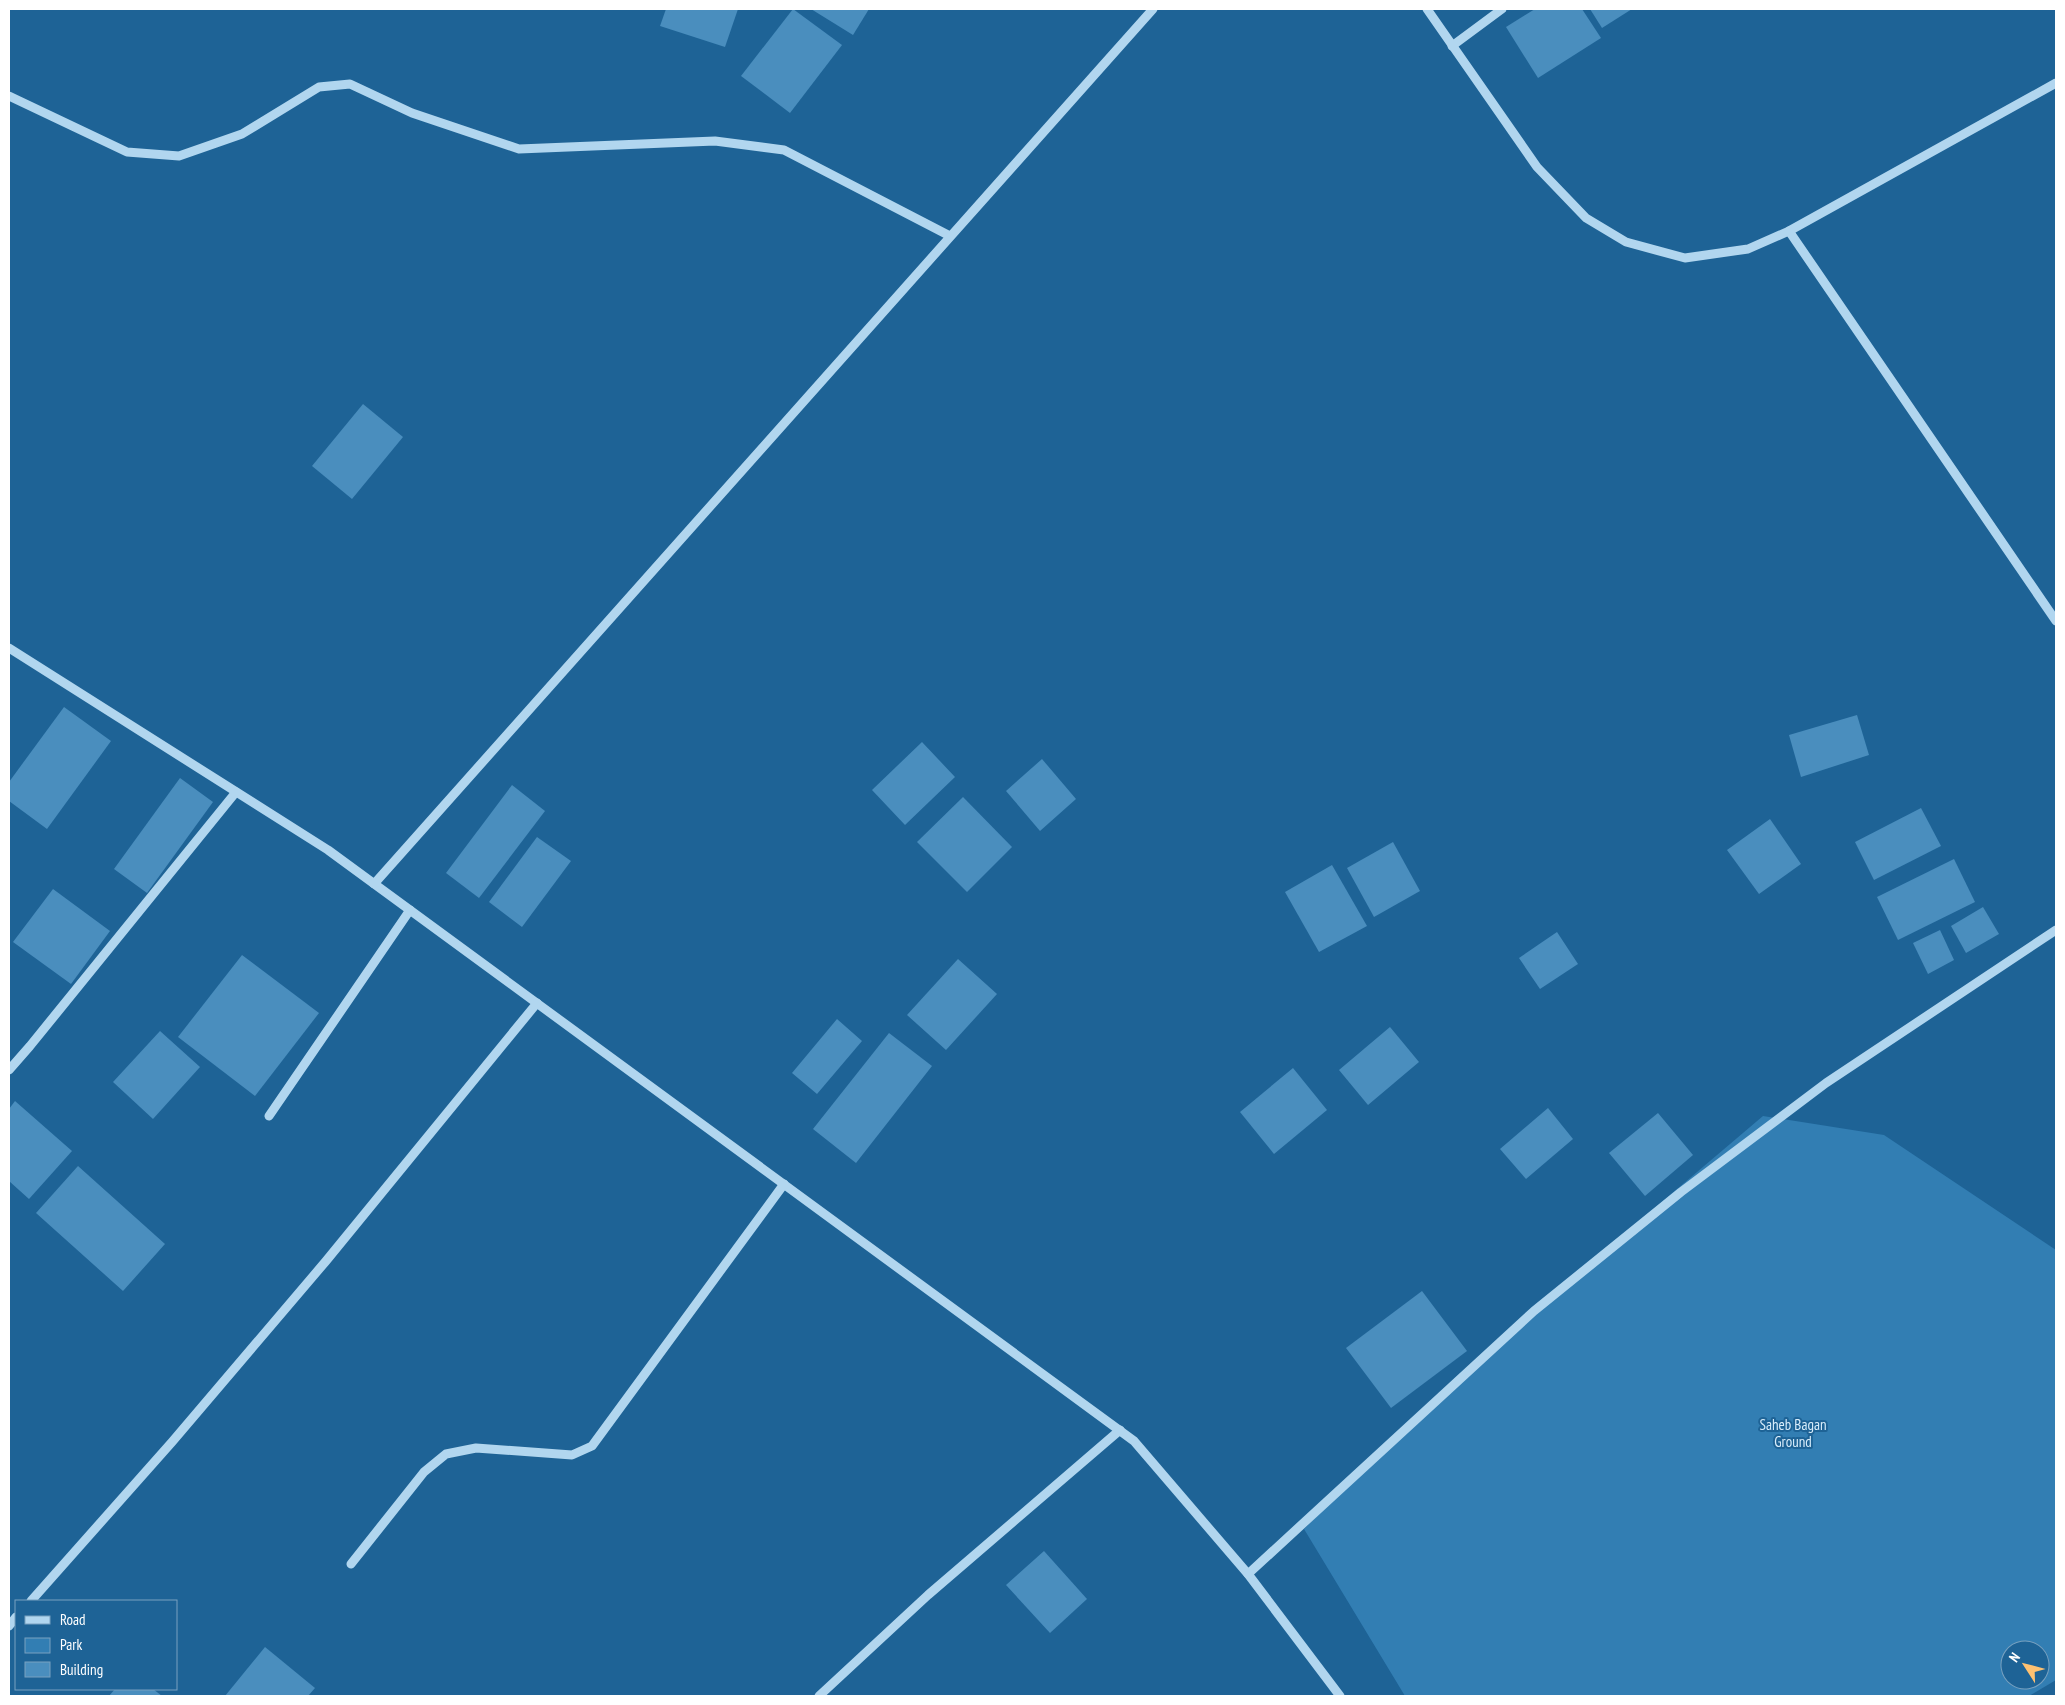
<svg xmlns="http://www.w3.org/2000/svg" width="2065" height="1705" viewBox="0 0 2065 1705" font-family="'PT Sans Narrow',sans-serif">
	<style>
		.green { fill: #327eb3; fill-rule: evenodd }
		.building { fill: #4a8ebe }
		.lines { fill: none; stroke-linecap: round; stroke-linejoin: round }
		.minor { stroke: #b1d6ef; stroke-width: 9 }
		.labels { text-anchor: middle; stroke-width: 4; stroke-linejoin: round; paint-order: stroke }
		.park-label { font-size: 15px; fill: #d8edfb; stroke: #1e6396 }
	</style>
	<rect width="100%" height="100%" fill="#1e6396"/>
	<!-- green -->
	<path class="green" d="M1763 1116 1884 1135 2056 1250V1680L2029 1696H1405L1304 1529 1458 1375ZM2010 1650H2040V1680H2010Z"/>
	<!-- building -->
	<g class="building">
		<polygon points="666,9 738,9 725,47 660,26"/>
		<polygon points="793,9 842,45 790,113 741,76"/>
		<polygon points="811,9 869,9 853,35"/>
		<polygon points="1535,9 1582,9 1601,38 1538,78 1506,27"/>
		<polygon points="1590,9 1632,9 1602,28"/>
		<polygon points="363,404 403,437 352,499 312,466"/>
		<polygon points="64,707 111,741 47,829 9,801 9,782"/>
		<polygon points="1857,715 1869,755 1801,777 1789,735"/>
		<polygon points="922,742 955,777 905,825 872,790"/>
		<polygon points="1042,759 1076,799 1040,831 1006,791"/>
		<polygon points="180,778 213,802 147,893 114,869"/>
		<polygon points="512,785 545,811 479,898 446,873"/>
		<polygon points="963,797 1012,847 967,892 917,842"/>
		<polygon points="1921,808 1941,846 1874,880 1855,842"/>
		<polygon points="1770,819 1801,864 1759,894 1727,850"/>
		<polygon points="537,837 571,861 522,927 489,902"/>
		<polygon points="1393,842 1420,891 1374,917 1347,868"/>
		<polygon points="1954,859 1975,902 1898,940 1877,897"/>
		<polygon points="1332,865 1367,926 1319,952 1285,892"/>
		<polygon points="53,889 110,931 71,984 13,942"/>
		<polygon points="1983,907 1999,934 1966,953 1951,926"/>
		<polygon points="1940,930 1954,960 1928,974 1913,943"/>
		<polygon points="1557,932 1578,964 1540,989 1519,958"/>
		<polygon points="242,955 319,1013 255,1096 178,1037"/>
		<polygon points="958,959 997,994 946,1050 907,1015"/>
		<polygon points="837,1019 862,1041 817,1094 792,1073"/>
		<polygon points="1390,1027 1419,1062 1368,1105 1339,1070"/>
		<polygon points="160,1031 200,1067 153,1119 113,1082"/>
		<polygon points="889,1033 932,1066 856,1163 813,1129"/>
		<polygon points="1293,1068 1327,1110 1274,1154 1240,1112"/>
		<polygon points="15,1101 72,1151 29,1199 9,1181 9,1109"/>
		<polygon points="1548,1108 1573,1139 1526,1179 1500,1149"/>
		<polygon points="1658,1113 1693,1155 1645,1196 1609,1153"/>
		<polygon points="78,1166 165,1244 123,1291 36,1213"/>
		<polygon points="1422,1291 1467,1351 1391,1408 1346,1348"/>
		<polygon points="1044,1551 1087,1599 1050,1633 1006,1585"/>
		<polygon points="265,1647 315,1688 308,1696 225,1696"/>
		<polygon points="115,1689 153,1689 162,1696 109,1696"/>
	</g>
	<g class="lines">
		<!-- minor -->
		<g class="minor">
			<polyline points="1427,9 1537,167 1586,218 1626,242 1685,258 1748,249 1789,231 2056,83"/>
			<polyline points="1452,46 1502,9"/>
			<polyline points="9,96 127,152 179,156 242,134 319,87 350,84 412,113 519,149 715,141 784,150 950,236"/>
			<polyline points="1789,231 2056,621"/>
			<polyline points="9,648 328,850 1134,1441 1248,1574 1340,1696"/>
			<polyline points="374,884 1153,9"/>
			<polyline points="9,1070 30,1046 236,792"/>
			<polyline points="269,1116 410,910"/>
			<polyline points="351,1564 424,1472 446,1454 476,1448 572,1455 592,1446 784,1184"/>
			<polyline points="1248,1574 1534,1311 1681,1192 1826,1083 2056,930"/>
			<polyline points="31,1601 172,1442 326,1261 537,1003"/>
			<polyline points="9,1626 16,1617"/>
			<polyline points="819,1696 928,1595 1120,1430"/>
		</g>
	</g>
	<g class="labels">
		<!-- park labels -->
		<g class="park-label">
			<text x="1793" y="1430">Saheb Bagan<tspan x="1793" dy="17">Ground</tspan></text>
		</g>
	</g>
	<!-- border -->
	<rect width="2065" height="1705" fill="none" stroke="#ffffff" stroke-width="20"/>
	<!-- legend -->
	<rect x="15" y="1600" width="162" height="90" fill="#1e6396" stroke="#78a1c0"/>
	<rect x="25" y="1616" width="25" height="8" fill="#b1d6ef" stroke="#78a1c0"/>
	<text x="60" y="1625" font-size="15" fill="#ffffff">Road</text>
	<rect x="25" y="1638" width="25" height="15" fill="#327eb3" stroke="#78a1c0"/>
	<text x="60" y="1650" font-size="15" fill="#ffffff">Park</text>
	<rect x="25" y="1662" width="25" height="15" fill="#4a8ebe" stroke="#78a1c0"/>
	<text x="60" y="1675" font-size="15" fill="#ffffff">Building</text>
	<!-- north arrow -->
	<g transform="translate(2025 1665) rotate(306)"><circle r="24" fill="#1e6396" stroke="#78a1c0"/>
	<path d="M0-4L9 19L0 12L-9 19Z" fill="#fec171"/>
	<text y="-8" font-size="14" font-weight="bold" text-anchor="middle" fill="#ffffff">N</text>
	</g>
</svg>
